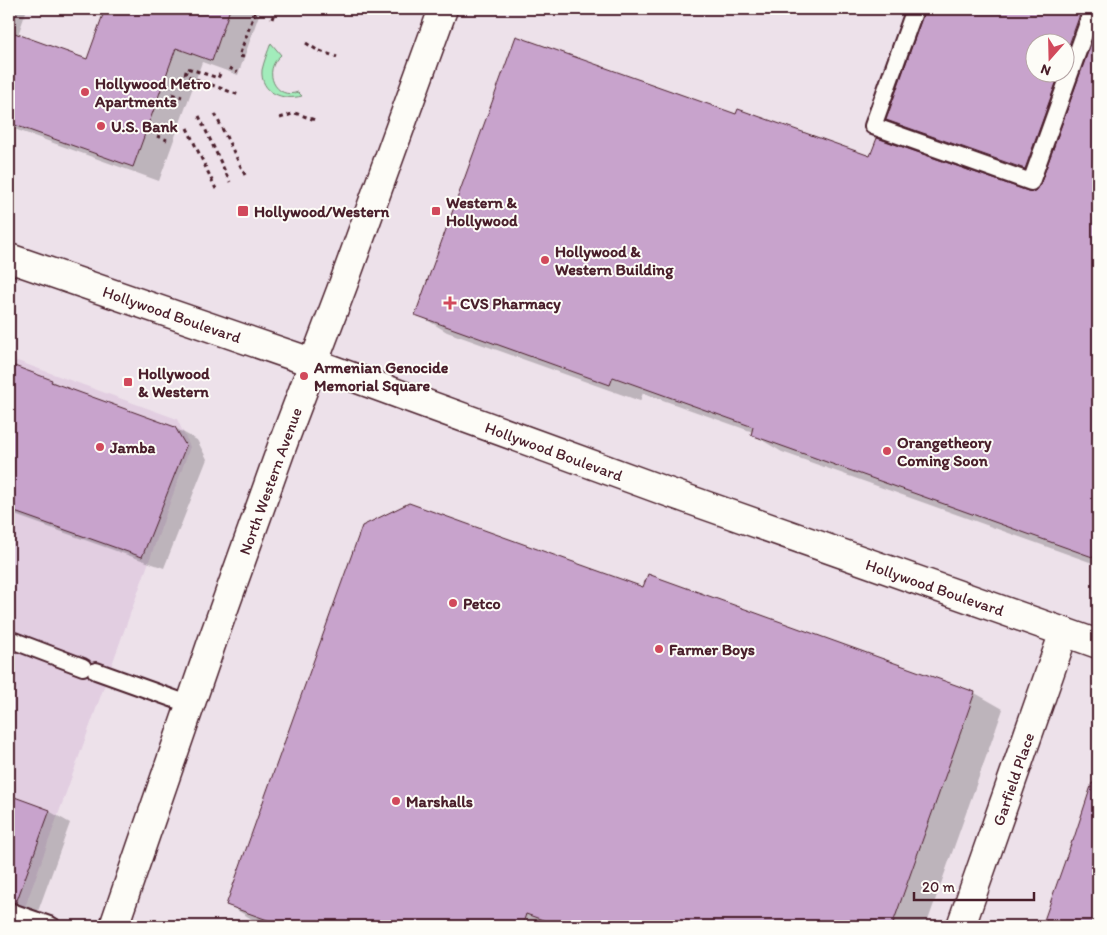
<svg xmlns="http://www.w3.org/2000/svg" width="1107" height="935" viewBox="0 0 1107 935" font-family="Itim,sans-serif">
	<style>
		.built { fill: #e2cee1 }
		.green { fill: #a2ecbb; stroke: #768673 }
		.shadow { fill: #0003; fill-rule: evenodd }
		.building { fill: #c8a3cc; stroke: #4a1f2b }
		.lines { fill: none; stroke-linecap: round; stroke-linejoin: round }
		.service-casing { stroke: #4a1f2b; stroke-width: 20 }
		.minor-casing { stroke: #4a1f2b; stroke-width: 31 }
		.secondary-casing { stroke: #4a1f2b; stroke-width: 31 }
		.primary-casing { stroke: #4a1f2b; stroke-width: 31 }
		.path { stroke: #4a1f2b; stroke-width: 3; stroke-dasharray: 4 4; stroke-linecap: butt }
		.service { stroke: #fdfcf7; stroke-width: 16 }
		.minor { stroke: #fdfcf7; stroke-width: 28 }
		.secondary { stroke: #fdfcf7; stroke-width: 28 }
		.primary { stroke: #fdfcf7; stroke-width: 28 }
		.poi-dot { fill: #d1495b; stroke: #fdfcf7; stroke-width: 2 }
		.labels { text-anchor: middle; stroke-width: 4; stroke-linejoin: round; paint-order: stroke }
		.poi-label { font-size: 16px; font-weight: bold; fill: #4a1f2b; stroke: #fdfcf7; text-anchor: start }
		.street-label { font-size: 16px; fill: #4a1f2b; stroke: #fdfcf7 }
	</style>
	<rect width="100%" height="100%" fill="#ede1ea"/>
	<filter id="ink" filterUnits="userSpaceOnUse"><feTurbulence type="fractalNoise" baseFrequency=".02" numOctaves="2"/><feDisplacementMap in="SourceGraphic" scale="10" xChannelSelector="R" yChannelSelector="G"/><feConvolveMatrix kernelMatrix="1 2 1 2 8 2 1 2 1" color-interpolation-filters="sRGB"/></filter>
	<g filter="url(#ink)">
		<!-- built -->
		<polygon class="built" points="9,358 177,419 190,447 25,907 9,901"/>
		<!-- green -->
		<path class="green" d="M271 43 281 55C261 71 276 101 298 92L302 96C283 101 260 93 262 70 264 61 268 51 271 43Z"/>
		<!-- shadow -->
		<g class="shadow">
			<polygon points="9,9 27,9 18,35 88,60 106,9 261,9 238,75 202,62 159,181 9,127"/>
			<polygon points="293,9 304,9 303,12"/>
			<path d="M925 9H1098V565L782 452 752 434 753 432 643 393 640 401 447 332 417 314 737 116 871 157 1034 193 1039 190 1043 181 917 137 887 119 926 13ZM1034 42H1064V72H1034Z"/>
			<polygon points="9,366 52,381 64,388 175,428 197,440 207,459 164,568 9,513"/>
			<polygon points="649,576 975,693 1003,709 926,926 271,926 255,921 227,904 644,589"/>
			<polygon points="1093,785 1098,787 1098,926 1043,926 1072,842 1074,843"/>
			<polygon points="9,796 49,811 70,823 37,914 21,920 21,926 9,926"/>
		</g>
		<!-- building -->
		<g class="building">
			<polygon points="105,9 230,9 212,61 176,48 133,167 9,123 9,31 87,59"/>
			<polygon points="925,9 1082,9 1064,59 1064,42 1034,42 1034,72 1060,72 1025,169 886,120"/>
			<polygon points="1098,24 1098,559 751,435 753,427 613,377 610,385 415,315 516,36 736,114 738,109 870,156 877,138 1028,191 1032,192 1037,190 1040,185"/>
			<polygon points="9,364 52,380 51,382 175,427 186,446 142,557 9,510"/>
			<polygon points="409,503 643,587 648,574 975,692 892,926 560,926 526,914 522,926 284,926 226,905 362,526"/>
			<polygon points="1092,783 1098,784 1098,926 1042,926 1072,841 1073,841"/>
			<polygon points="9,795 50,810 16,903 9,901"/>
		</g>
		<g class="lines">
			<!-- service casing -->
			<g class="service-casing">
				<g id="service">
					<polyline points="915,9 873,126 1031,182 1093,9"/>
					<polyline points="9,639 83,667"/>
					<polyline points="96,671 191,705"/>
					<polyline points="9,911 52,926"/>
				</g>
			</g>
			<!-- minor casing -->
			<g class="minor-casing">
				<polyline id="minor" points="961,926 1064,632"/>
			</g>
			<!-- secondary casing -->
			<g class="secondary-casing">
				<polyline id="secondary" points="9,258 314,363 662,490 1098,644"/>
			</g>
			<!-- primary casing -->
			<g class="primary-casing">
				<polyline id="primary" points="114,926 213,639 285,438 343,285 443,9"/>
			</g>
			<!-- path -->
			<g class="path">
				<polyline points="272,19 274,13"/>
				<polyline points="306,43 317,50 337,57"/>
				<polyline points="244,57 239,56 256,9"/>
				<polyline points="229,68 238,72"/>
				<polyline points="220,74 218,78 187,68 185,75 239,95"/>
				<polyline points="172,94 182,97"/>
				<polyline points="215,114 245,175"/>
				<polyline points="199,116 230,182"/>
				<polyline points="280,118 295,113 315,120"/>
				<polyline points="187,128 216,189"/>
				<polyline points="157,136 167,140"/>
			</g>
			<!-- service -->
			<use href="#service" class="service"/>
			<!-- minor -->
			<use href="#minor" class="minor"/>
			<!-- secondary -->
			<use href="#secondary" class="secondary"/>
			<!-- primary -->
			<use href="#primary" class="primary"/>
		</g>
	</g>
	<!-- markers -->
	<g class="poi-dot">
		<circle cx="85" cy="92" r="5"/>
		<circle cx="101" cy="126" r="5"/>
		<rect x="237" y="205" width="12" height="12" rx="2.5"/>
		<rect x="431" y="206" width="10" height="10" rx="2.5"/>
		<circle cx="545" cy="260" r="5"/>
		<path d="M447.5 295.5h5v5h5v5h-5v5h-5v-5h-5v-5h5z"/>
		<circle cx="304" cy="376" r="5"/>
		<rect x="123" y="377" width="10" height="10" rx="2.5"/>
		<circle cx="100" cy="447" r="5"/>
		<circle cx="887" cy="451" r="5"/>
		<circle cx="453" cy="603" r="5"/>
		<circle cx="659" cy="649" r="5"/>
		<circle cx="396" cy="801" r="5"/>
	</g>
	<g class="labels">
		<!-- poi labels -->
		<g class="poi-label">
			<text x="95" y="89">Hollywood Metro<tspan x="95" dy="18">Apartments</tspan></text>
			<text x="111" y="132">U.S. Bank</text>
			<text x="446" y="208">Western &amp;<tspan x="446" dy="18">Hollywood</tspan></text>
			<text x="254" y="217">Hollywood/Western</text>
			<text x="555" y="257">Hollywood &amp;<tspan x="555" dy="18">Western Building</tspan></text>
			<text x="460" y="309">CVS Pharmacy</text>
			<text x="314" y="373">Armenian Genocide<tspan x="314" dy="18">Memorial Square</tspan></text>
			<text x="138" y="379">Hollywood<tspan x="138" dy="18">&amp; Western</tspan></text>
			<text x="897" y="448">Orangetheory<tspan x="897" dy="18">Coming Soon</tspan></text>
			<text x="110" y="453">Jamba</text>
			<text x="463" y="609">Petco</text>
			<text x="669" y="655">Farmer Boys</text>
			<text x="406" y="807">Marshalls</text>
		</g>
		<!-- street labels -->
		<g class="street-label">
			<text transform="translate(172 314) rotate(19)" y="6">Hollywood Boulevard</text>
			<text transform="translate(554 451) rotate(20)" y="6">Hollywood Boulevard</text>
			<text transform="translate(270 481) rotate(-70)" y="6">North Western Avenue</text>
			<text transform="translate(935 587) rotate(19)" y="6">Hollywood Boulevard</text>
			<text transform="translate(1013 779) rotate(-71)" y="6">Garfield Place</text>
		</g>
	</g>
	<!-- margin -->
	<rect width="1107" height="935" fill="none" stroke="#fdfcf7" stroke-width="30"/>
	<rect x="15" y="15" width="1077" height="905" fill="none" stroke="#4a1f2b" stroke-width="2" filter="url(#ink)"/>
	<!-- north arrow -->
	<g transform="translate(1050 58) rotate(200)"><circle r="24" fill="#fdfcf7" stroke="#b5a4a5"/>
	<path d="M0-4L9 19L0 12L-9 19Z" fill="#d1495b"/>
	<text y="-8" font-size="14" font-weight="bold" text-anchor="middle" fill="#4a1f2b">N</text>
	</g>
	<!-- scale -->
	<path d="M914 892v8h120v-8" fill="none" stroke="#4a1f2b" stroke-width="2.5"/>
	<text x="922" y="892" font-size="15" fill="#4a1f2b" stroke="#fdfcf7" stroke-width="4" paint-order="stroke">20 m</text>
</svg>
